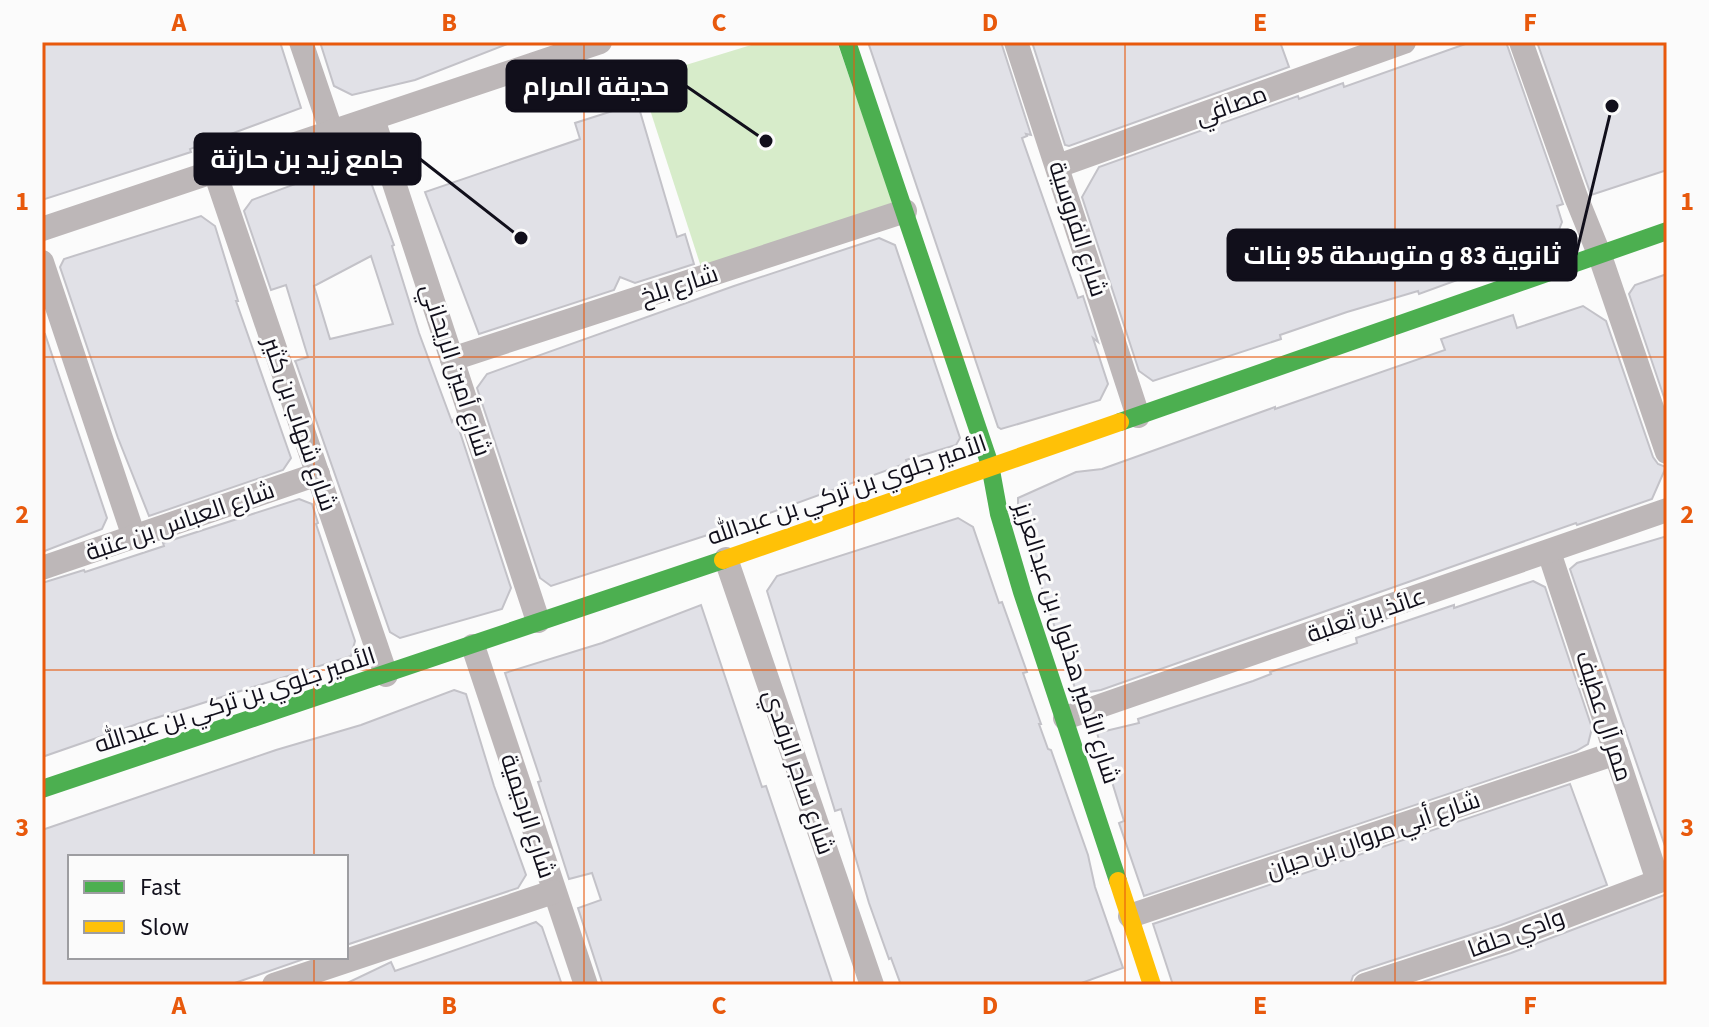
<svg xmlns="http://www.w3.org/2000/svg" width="1709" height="1027" viewBox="0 0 1709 1027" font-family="'Source Sans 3',Cairo,sans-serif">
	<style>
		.green { fill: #d7ecca }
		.building { fill: #e1e1e7; stroke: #c3c2c8; stroke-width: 2; fill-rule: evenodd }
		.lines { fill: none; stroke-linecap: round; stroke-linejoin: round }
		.street { stroke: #bdb7b8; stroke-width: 24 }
		.fast { stroke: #4caf50; stroke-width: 18 }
		.slow { stroke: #ffc107; stroke-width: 18 }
		.grid { fill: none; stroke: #e8590c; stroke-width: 2; stroke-opacity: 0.55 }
		.labels { text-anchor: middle; stroke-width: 6; stroke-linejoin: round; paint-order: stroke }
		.street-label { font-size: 24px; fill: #110f1b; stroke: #fbfbfb }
		.leader { fill: none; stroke: #110f1b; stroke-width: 3 }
		.callout-dot { fill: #110f1b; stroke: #fbfbfb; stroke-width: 3 }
		.callout { fill: #110f1b; stroke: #110f1b; stroke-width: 3 }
		.callout-label { font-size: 26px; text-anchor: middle; font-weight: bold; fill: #fff }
		.neatline { fill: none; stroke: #e8590c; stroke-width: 3 }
		.grid-label { font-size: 26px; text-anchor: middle; font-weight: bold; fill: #e8590c }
	</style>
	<rect width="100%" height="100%" fill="#fbfbfb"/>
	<!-- green -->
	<polygon class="green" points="761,42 837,42 894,204 702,270 640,79"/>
	<!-- building -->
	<g class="building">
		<polygon points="42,42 280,42 301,108 190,149 191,152 42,200"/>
		<polygon points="320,42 509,42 510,43 415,80 352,95 334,86"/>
		<polygon points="868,42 1001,42 1031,135 1026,134 1027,136 1022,138 1078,298 1083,296 1098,342 1093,338 1108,384 1100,400 1001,429 998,427"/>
		<polygon points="1032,42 1280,42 1289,67 1069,146 1065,145"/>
		<polygon points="1471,42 1506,42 1563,204 1557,206 1562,222 1553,245 1419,294 1418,291 1347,312 1280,335 1281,339 1153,381 1139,371 1082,197 1099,167 1298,96 1299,99 1343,83 1344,87"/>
		<polygon points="1537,42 1667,42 1667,170 1591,195"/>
		<polygon points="625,107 639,108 677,237 685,234 694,264 635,283 620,277 614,290 479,334 425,192 580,139 575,123"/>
		<path d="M352 163 366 169 394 245 392 246 419 333 452 422 455 417 511 588 502 609 400 638 390 632 296 363 295 361 308 357 286 285 271 290 244 211 252 200ZM371 256 393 324 330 339 314 286Z"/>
		<polygon points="201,216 215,226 238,301 236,301 291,458 283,470 149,516 118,438 60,267 64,259"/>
		<polygon points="879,238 895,245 960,438 956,445 906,460 907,463 723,530 551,586 540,578 477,388 487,374 734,286"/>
		<polygon points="1667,274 1667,406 1629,294 1635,285"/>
		<polygon points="1583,306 1606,321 1653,457 1658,464 1666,467 1652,499 1577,525 1576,523 1101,690 1077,694 1041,586 1018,509 1018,498 1076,472 1102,469 1275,407 1275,409 1445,350 1441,339 1513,315 1517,328"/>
		<polygon points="45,334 107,518 102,529 42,552 42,335"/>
		<polygon points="299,499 312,504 318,523 316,524 355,641 351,656 143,722 42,757 42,583 84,570 85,572 164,546 163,543"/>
		<polygon points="958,518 973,527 999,603 1002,602 1027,672 1023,673 1041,724 1039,724 1048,749 1051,750 1088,855 1095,887 1123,968 1076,985 901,985 891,958 889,959 869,903 841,809 835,811 767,591 777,576"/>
		<polygon points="1667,536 1667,846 1665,846 1570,569 1577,563"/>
		<polygon points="1533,581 1545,587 1592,728 1588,744 1576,751 1144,896 1119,823 1124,821 1097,733 1139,723 1138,719 1253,681 1271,674 1270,672 1357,643 1356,638 1454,605 1454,608"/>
		<polygon points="701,605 762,787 766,786 833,985 603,985 578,908 601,900 592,873 569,879 538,782 541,781 505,673 602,643"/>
		<polygon points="454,690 466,694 494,786 526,875 518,888 346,945 346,857 70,857 70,957 303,957 304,959 229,985 42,985 42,830 276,750 361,725"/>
		<polygon points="1570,784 1607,885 1501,925 1360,971 1353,976 1350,985 1173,985 1153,924"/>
		<polygon points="1667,894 1667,985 1413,985 1511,953"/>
		<polygon points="536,922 542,927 562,985 343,985 391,962 395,971"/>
	</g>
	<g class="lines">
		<!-- street -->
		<g class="street">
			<polyline points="301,42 332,133"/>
			<polyline points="1016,42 1138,416"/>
			<polyline points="1521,42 1576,197 1600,256 1667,452"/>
			<polyline points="373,119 538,621"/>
			<polyline points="1058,166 1404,42"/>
			<polyline points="215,172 386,675"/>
			<polyline points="42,229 600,42"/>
			<polyline points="42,262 134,537"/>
			<polyline points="452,359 905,211"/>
			<polyline points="1549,552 1658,881"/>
			<polyline points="726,559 872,985"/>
			<polyline points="42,568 318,474"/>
			<polyline points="473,646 586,985"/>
			<polyline points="1065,718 1667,510"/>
			<polyline points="1130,916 1616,753"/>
			<polyline points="274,985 553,892"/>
			<polyline points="1365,985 1506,939 1667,878"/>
		</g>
		<!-- fast -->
		<g class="fast">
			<polyline points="847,42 990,465 999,514 1022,592 1118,881"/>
			<polyline points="1120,422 1667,231"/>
			<polyline points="42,789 723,560"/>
		</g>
		<!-- slow -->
		<g class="slow">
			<polyline points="723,560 1120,422"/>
			<polyline points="1118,881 1152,985"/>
		</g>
	</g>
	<!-- grid -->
	<path class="grid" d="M314 42V857M584 42V985M854 42V985M1125 42V985M1395 42V985M42 357H1667M42 670H1667M314 957V985"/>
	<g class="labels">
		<!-- street labels -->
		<g class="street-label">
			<text transform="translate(1231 105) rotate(-20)" y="8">مصافي</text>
			<text transform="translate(1078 229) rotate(72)" y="8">شارع الفروسية</text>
			<text transform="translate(679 285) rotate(-18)" y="8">شارع بلخ</text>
			<text transform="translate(456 370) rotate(72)" y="8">شارع أمين الريحاني</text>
			<text transform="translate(300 424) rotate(71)" y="8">شارع شهاب بن كثير</text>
			<text transform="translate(847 490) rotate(-19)" y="8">الأمير جلوي بن تركي بن عبدالله</text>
			<text transform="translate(180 521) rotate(-19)" y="8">شارع العباس بن عتبة</text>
			<text transform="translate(1366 615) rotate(-19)" y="8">عائذ بن ثعلبة</text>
			<text transform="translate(1067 643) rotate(72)" y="8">شارع الأمير هذلول بن عبدالعزيز</text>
			<text transform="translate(235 700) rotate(-18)" y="8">الأمير جلوي بن تركي بن عبدالله</text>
			<text transform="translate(1604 716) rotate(72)" y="8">ممر آل عطيف</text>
			<text transform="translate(799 772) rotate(71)" y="8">شارع ساجر الرفدي</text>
			<text transform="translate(528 816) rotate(72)" y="8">شارع الرحيمية</text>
			<text transform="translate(1373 835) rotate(-19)" y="8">شارع أبي مروان بن حيان</text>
			<text transform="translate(1516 933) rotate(-20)" y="8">وادي حلفا</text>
		</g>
	</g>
	<!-- callouts -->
	<path class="leader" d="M766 141L686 86M521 238L420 159M1612 106L1576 255"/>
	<g class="callout-dot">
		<circle cx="766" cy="141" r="8"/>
		<circle cx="521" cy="238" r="8"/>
		<circle cx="1612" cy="106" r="8"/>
	</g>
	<g class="callout">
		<rect x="507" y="61" width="179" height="50" rx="8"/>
		<rect x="195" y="134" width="225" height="50" rx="8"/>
		<rect x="1228" y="230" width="348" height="50" rx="8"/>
	</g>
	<g class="callout-label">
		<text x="596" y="95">حديقة المرام</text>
		<text x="307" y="168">جامع زيد بن حارثة</text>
		<text x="1402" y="264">ثانوية 83 و متوسطة 95 بنات</text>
	</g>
	<!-- border -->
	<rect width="1709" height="1027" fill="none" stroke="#fbfbfb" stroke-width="88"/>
	<!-- legend -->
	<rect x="68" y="855" width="280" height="104" fill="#fbfbfb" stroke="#9d9da1" stroke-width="2"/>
	<rect x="84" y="881" width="40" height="12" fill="#4caf50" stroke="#9d9da1" stroke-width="2"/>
	<text x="140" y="895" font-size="24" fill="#110f1b">Fast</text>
	<rect x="84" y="921" width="40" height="12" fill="#ffc107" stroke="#9d9da1" stroke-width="2"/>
	<text x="140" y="935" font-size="24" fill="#110f1b">Slow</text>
	<rect x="44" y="44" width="1621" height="939" class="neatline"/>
	<g class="grid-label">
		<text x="179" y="31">A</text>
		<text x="449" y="31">B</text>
		<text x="719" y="31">C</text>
		<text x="990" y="31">D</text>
		<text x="1260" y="31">E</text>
		<text x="1530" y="31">F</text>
		<text x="22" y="210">1</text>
		<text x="1687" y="210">1</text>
		<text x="22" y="523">2</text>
		<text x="1687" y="523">2</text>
		<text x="22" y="836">3</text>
		<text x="1687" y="836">3</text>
		<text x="179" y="1014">A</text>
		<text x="449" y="1014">B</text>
		<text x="719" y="1014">C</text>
		<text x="990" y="1014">D</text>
		<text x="1260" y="1014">E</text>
		<text x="1530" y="1014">F</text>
	</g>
</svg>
